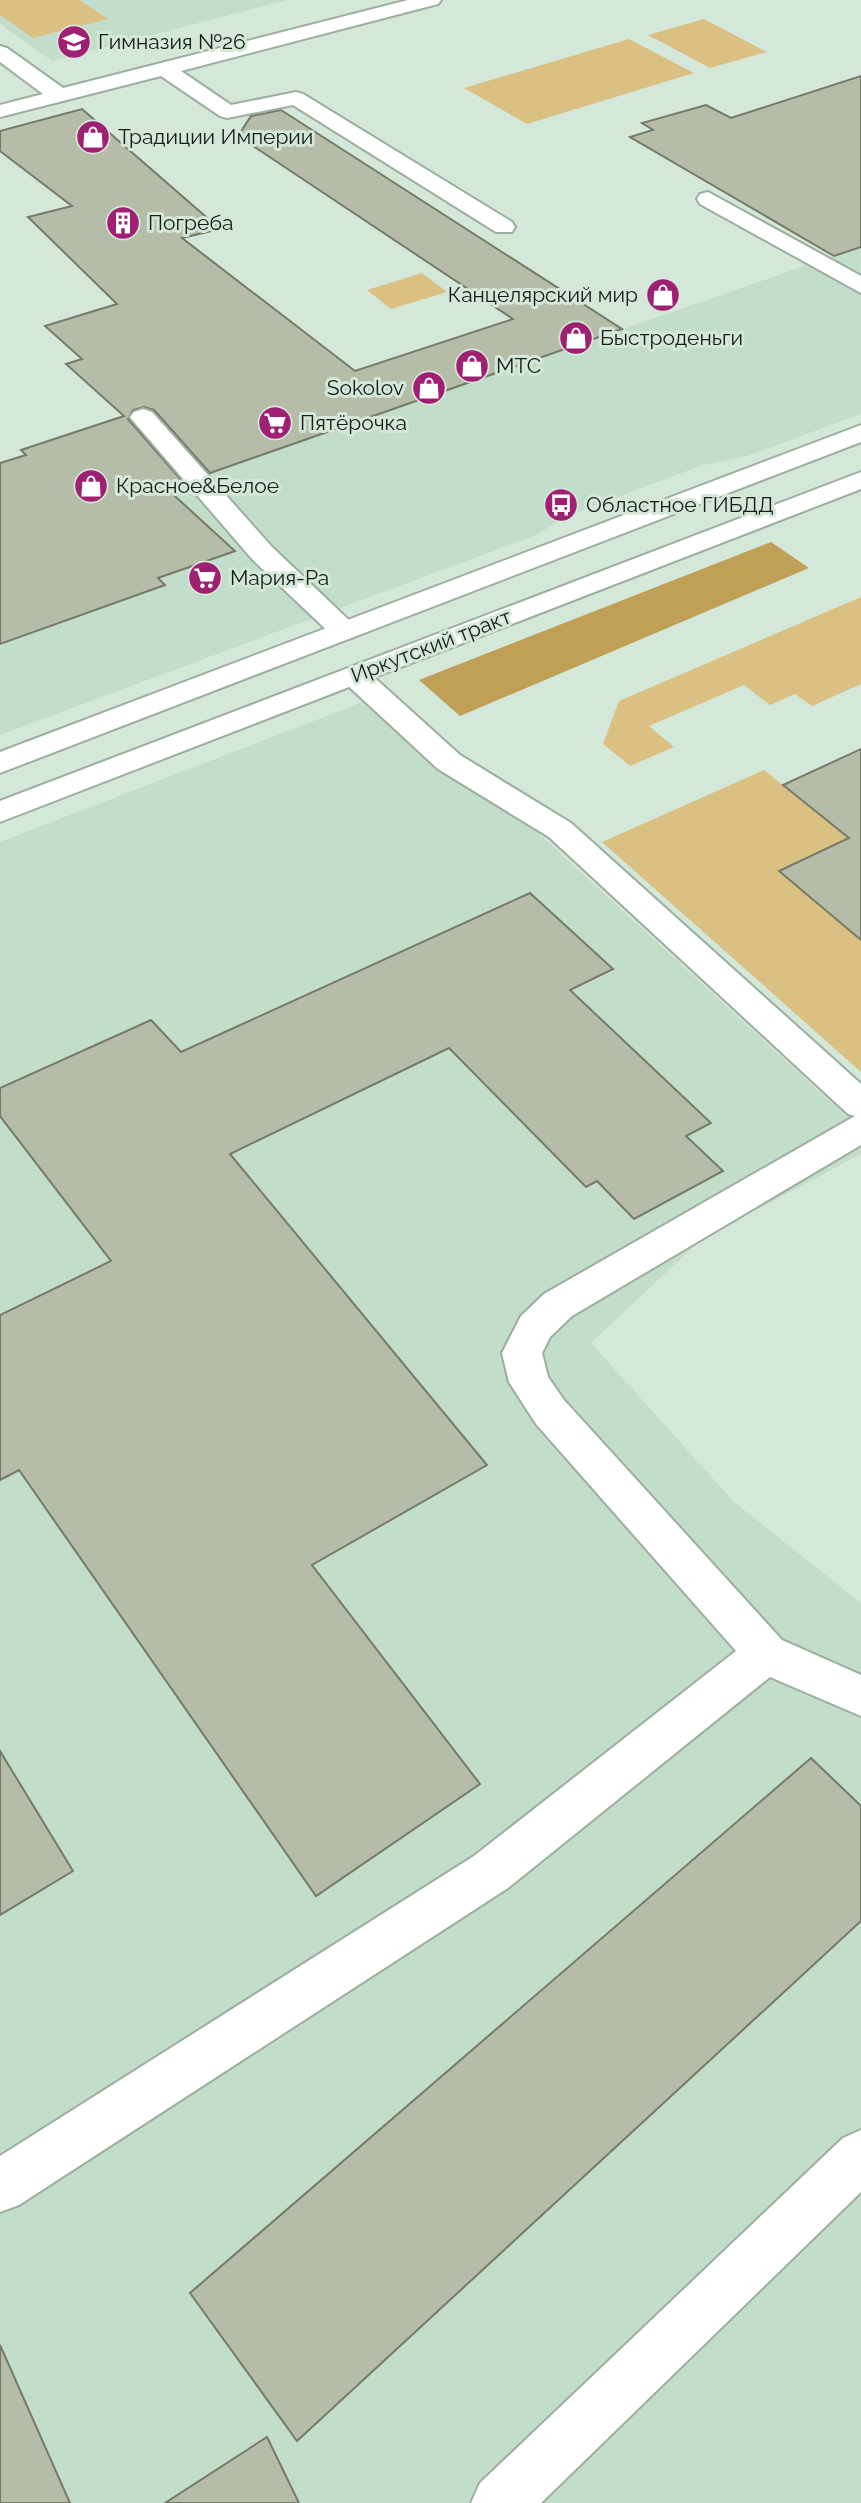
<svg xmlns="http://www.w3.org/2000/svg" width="861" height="2503" viewBox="0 0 861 2503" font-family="Raleway,sans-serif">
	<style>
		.built { fill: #c2ddca }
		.green { fill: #dac082 }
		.forest { fill: #bfa056 }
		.building { fill: #b5bca7; stroke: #757b68; stroke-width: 2 }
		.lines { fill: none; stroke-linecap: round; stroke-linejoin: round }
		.minor-casing { stroke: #9baea0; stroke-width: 4 }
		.major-casing { stroke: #9baea0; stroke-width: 4 }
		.minor { fill: #fff; fill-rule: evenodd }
		.major { fill: #fff; fill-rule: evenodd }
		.labels { text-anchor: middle; stroke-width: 6; stroke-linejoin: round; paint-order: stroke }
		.far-poi-label { font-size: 21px; fill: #151d17; stroke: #d4e8da; text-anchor: start }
		.far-street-label { font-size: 21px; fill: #151d17; stroke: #d4e8da }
	</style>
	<rect width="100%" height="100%" fill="#d4e8da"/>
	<!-- built -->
	<g class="built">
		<polygon points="0,0 287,0 52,61 0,24"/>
		<polygon points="784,193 861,216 861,414 747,456 700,466 565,517 536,535 0,735 0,513 116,485 240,440 260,456 833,256 746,205"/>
		<polygon points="386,693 861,1130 861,1154 703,1238 591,1343 734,1502 861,1603 861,2503 0,2503 0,842"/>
	</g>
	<!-- green -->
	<g class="green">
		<polygon points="0,0 79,0 108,19 33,38 0,15"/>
		<polygon points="704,19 767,52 710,68 648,35"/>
		<polygon points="629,39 694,73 527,124 464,88"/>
		<polygon points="422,273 447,292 391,309 367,290"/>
		<polygon points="861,597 861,684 812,706 795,694 770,705 744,685 649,726 674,747 630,766 603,744 619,701"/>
		<polygon points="764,770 849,838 779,871 861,940 861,1072 602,842"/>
	</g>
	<!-- forest -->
	<polygon class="forest" points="771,542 809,568 460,716 419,680"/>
	<!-- building -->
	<g class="building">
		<polygon points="861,76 861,247 834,256 630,137 653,130 642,123 706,105 731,118"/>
		<polygon points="82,109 220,229 182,238 355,371 513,319 238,136 251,116 281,110 622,329 210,473 154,410 144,407 133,410 128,419 183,482 166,488 235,551 158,578 165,585 0,644 0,463 26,455 21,450 124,416 66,364 82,359 45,326 117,304 28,217 72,206 0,151 0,131"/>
		<polygon points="861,749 861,940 779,871 849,838 783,785"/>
		<polygon points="530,893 613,969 570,990 711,1123 686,1136 723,1171 634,1219 597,1181 586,1187 449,1048 230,1154 487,1465 312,1565 480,1784 316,1896 19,1470 0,1480 0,1315 111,1261 0,1116 0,1088 151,1020 181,1052"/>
		<polygon points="0,1751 73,1871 0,1915"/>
		<polygon points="811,1758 861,1806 861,1921 297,2441 190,2293"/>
		<polygon points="0,2345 70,2503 0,2503"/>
		<polygon points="267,2437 299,2503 165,2503"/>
	</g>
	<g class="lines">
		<!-- minor casing -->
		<g class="minor-casing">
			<g id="minor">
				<polygon points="408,0 441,0 438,4 181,71 231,105 296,92 303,94 512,222 515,227 512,232 496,232 293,105 227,118 220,116 161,76 0,117 0,105 43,94 0,62 0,46 7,48 63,88"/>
				<polygon points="708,192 861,276 861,293 700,204 697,199 700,194"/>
				<polygon points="143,409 152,412 272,547 354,625 359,631 354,637 344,640 334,637 252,559 134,422 130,417 134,412"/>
				<polygon points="355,667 366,670 460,755 571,823 861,1084 861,1145 572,1316 550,1337 542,1353 548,1377 564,1400 782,1640 861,1675 861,1716 770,1677 508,1888 19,2205 0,2212 0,2156 474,1856 736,1651 536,1424 509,1382 502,1353 521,1316 544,1294 855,1116 848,1114 549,837 438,769 344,682 340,676 344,670"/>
				<polygon points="861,2130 861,2192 541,2503 471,2503 480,2483 843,2138"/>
			</g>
		</g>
		<!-- major casing -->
		<g class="major-casing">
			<g id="major">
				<polygon points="861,425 861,442 0,773 0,752"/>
				<polygon points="861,472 861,489 0,822 0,801"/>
			</g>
		</g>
		<!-- minor -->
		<use href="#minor" class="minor"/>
		<!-- major -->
		<use href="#major" class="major"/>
	</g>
	<!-- icons -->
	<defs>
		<g id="school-disc" transform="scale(1.75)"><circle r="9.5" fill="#9f2073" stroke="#d4e8da"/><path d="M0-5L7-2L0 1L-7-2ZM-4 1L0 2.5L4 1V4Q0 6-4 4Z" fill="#fff"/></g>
		<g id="shop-disc" transform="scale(1.75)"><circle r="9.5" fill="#9f2073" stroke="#d4e8da"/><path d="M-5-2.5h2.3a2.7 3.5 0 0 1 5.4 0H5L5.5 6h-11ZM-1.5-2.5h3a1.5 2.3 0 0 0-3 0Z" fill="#fff"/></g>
		<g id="building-disc" transform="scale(1.75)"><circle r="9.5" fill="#9f2073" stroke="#d4e8da"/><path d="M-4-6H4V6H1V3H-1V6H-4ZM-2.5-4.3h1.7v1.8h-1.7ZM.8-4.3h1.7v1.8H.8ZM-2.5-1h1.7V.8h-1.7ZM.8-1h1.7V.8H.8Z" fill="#fff"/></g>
		<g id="supermarket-disc" transform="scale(1.75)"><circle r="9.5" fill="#9f2073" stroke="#d4e8da"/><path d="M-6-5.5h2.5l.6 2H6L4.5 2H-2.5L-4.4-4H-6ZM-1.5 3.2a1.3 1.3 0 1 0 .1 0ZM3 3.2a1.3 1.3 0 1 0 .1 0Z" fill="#fff"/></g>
		<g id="bus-disc" transform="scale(1.75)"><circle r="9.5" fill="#9f2073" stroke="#d4e8da"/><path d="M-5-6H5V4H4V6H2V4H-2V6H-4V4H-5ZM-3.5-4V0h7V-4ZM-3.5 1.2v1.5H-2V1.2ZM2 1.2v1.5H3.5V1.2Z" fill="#fff"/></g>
	</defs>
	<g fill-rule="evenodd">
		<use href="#school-disc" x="74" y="42"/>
		<use href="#shop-disc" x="93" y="137"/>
		<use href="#building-disc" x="123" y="223"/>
		<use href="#shop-disc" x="663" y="295"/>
		<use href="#shop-disc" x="576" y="338"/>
		<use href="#shop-disc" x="472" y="366"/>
		<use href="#shop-disc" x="429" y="388"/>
		<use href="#supermarket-disc" x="275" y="423"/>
		<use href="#shop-disc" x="91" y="486"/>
		<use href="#bus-disc" x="561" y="505"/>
		<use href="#supermarket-disc" x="205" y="578"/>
	</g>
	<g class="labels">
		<!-- far-poi labels -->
		<g class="far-poi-label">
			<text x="98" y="49">Гимназия №26</text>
			<text x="118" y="144">Традиции Империи</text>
			<text x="148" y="230">Погреба</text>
			<text x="638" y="302" text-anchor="end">Канцелярский мир</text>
			<text x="600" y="345">Быстроденьги</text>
			<text x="496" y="373">МТС</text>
			<text x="404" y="395" text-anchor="end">Sokolov</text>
			<text x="300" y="430">Пятёрочка</text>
			<text x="116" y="493">Красное&amp;Белое</text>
			<text x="586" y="512">Областное ГИБДД</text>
			<text x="230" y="585">Мария-Ра</text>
		</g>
		<!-- far-street labels -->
		<g class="far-street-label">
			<text transform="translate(431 646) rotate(-21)" y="7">Иркутский тракт</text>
		</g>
	</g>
</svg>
